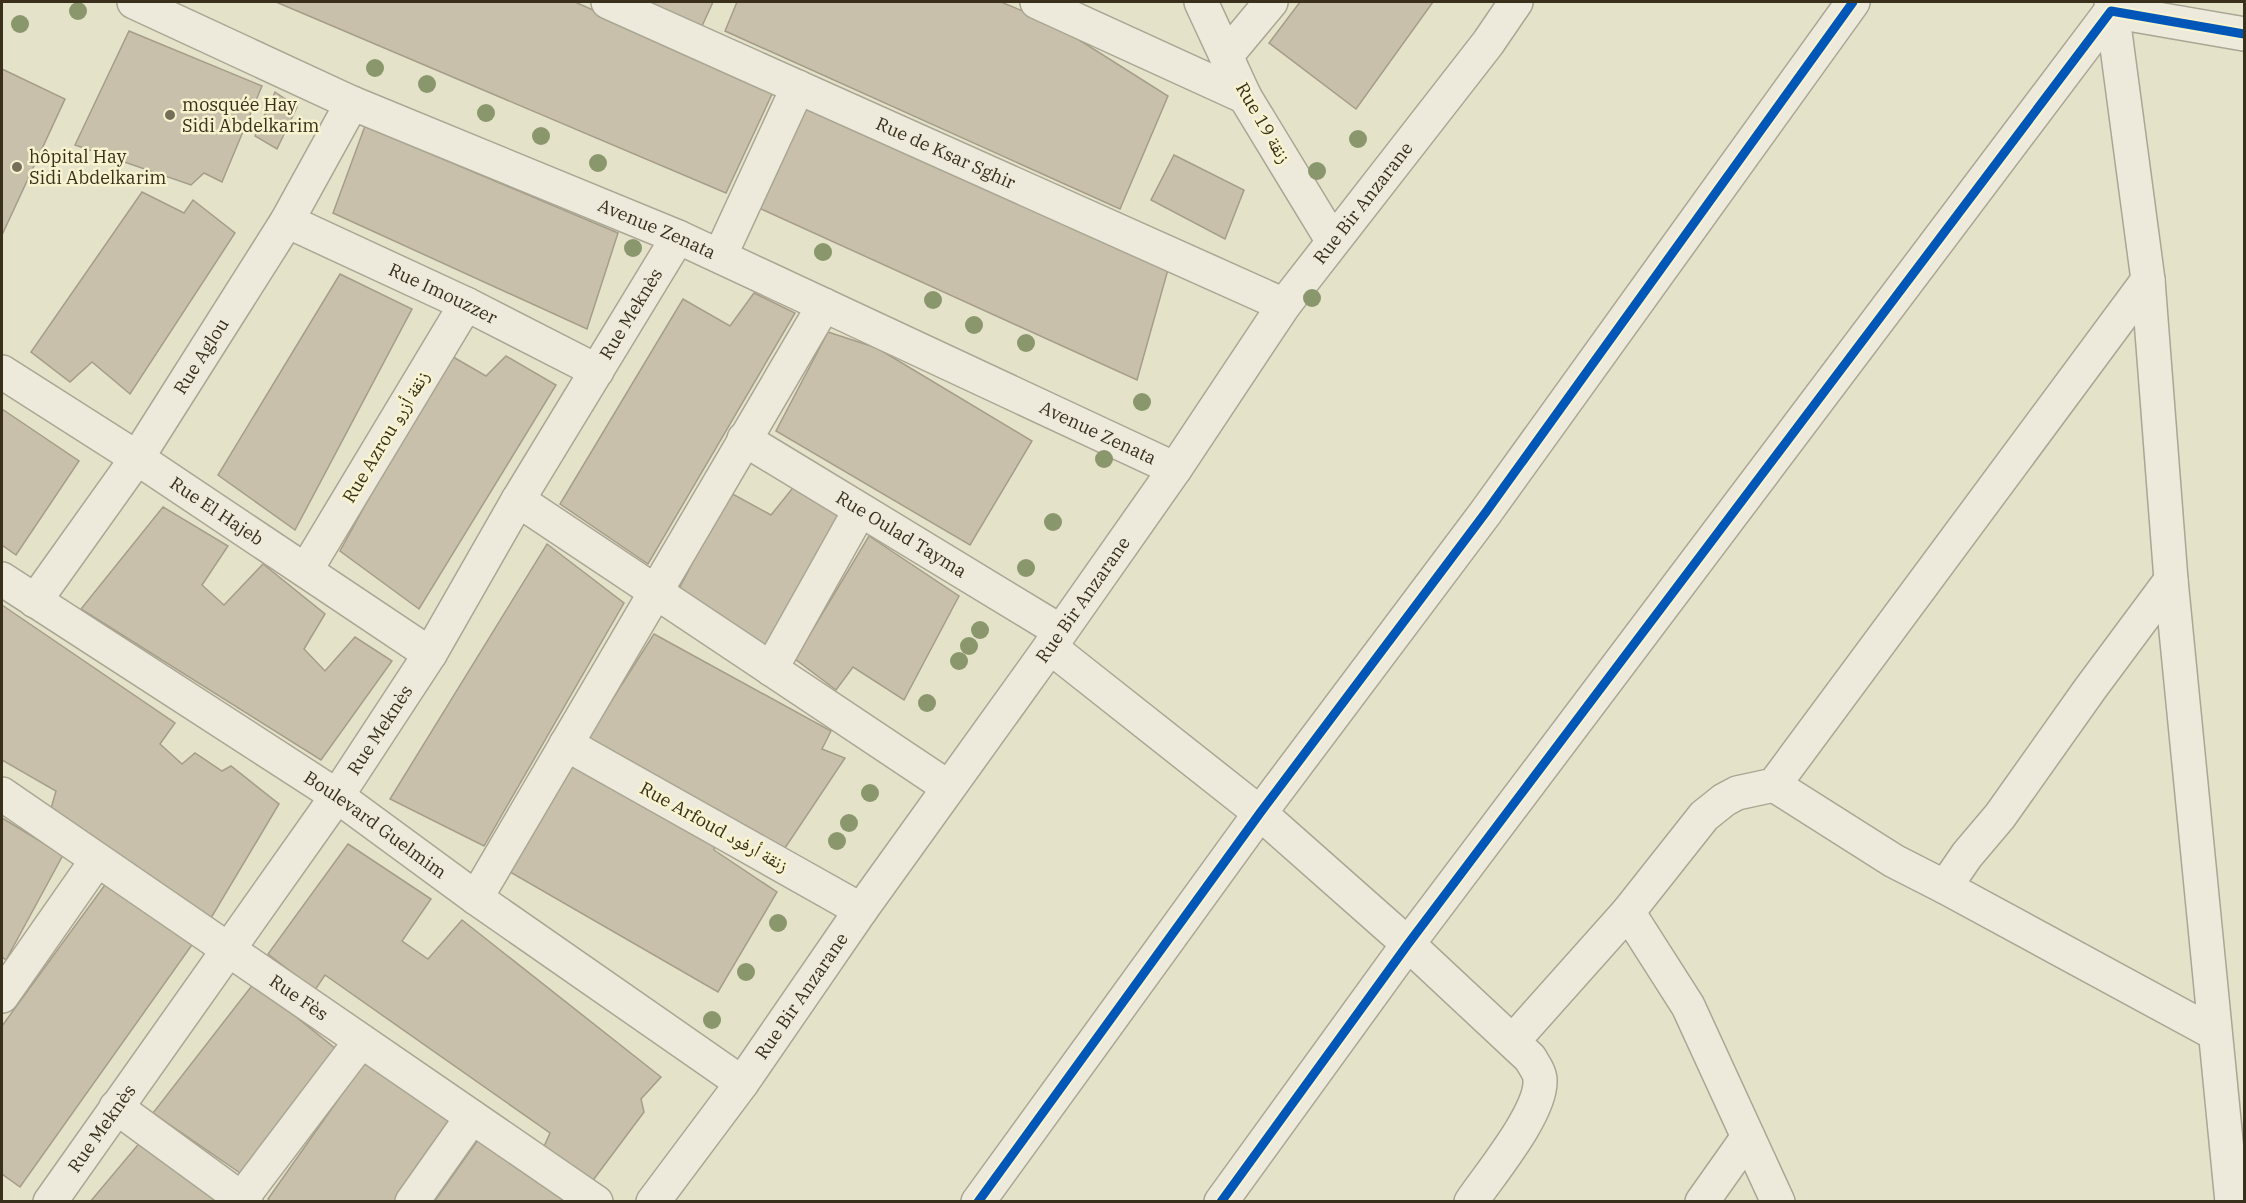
<svg xmlns="http://www.w3.org/2000/svg" width="2246" height="1203" viewBox="0 0 2246 1203" font-family="'IBM Plex Serif','Noto Naskh Arabic',serif">
	<style>
		.building { fill: #c9c0ab; stroke: #a59d89; stroke-width: 1.5 }
		.lines { fill: none; stroke-linecap: round; stroke-linejoin: round }
		.minor-casing { stroke: #aaa694; stroke-width: 36 }
		.minor { stroke: #edeadc; stroke-width: 33 }
		.cycleway-casing { stroke: #f8f3cf; stroke-width: 13 }
		.cycleway { stroke: #0057b8; stroke-width: 9 }
		.tree { fill: #8a966c }
		.poi-dot { fill: #756e58; stroke: #f8f3cf; stroke-width: 2 }
		.labels { text-anchor: middle; stroke-width: 5; stroke-linejoin: round; paint-order: stroke }
		.poi-label { font-size: 18px; fill: #392f1b; stroke: #f8f3cf; text-anchor: start }
		.street-label { font-size: 18px; fill: #392f1b; stroke: #f8f3cf }
	</style>
	<rect width="100%" height="100%" fill="#e5e2ca"/>
	<!-- building -->
	<g class="building">
		<polygon points="276,2 575,2 774,90 726,193"/>
		<polygon points="646,2 713,2 702,26"/>
		<polygon points="737,2 1001,2 1054,24 1168,96 1120,209 725,31"/>
		<polygon points="1300,2 1433,2 1356,109 1269,43"/>
		<polygon points="129,31 262,86 222,182 204,173 191,185 75,145"/>
		<polygon points="2,69 65,99 2,235"/>
		<polygon points="275,92 297,107 277,149 255,136"/>
		<polygon points="802,106 1169,266 1137,380 759,208"/>
		<polygon points="365,126 618,233 587,329 333,213"/>
		<polygon points="1174,155 1244,190 1225,239 1151,200"/>
		<polygon points="142,192 184,213 193,200 235,233 130,394 92,362 70,382 31,352"/>
		<polygon points="340,274 412,309 295,530 218,475"/>
		<polygon points="754,293 795,313 648,564 560,504 683,299 730,326"/>
		<polygon points="828,332 877,348 1032,441 970,545 776,431"/>
		<polygon points="448,354 486,376 506,356 556,385 419,609 340,551"/>
		<polygon points="2,409 79,461 16,555 2,545"/>
		<polygon points="796,484 846,515 766,647 677,593 729,492 771,515"/>
		<polygon points="163,507 228,546 202,585 224,605 263,564 325,614 304,649 325,671 355,637 392,661 321,760 81,609"/>
		<polygon points="869,536 959,596 904,700 853,667 836,690 795,659"/>
		<polygon points="547,544 624,603 484,846 390,799"/>
		<polygon points="2,605 175,723 160,744 182,764 195,753 222,771 231,766 279,804 211,918 50,812 56,791 2,760"/>
		<polygon points="654,634 831,731 822,749 845,758 785,848 587,739"/>
		<polygon points="571,760 715,840 714,850 777,892 718,992 510,872"/>
		<polygon points="2,818 63,855 6,960 2,957"/>
		<polygon points="348,844 431,899 402,941 428,959 462,920 661,1077 641,1099 644,1112 591,1183 542,1151 550,1133 325,975 315,990 268,954"/>
		<polygon points="107,882 194,942 20,1187 2,1174 2,1026"/>
		<polygon points="254,983 336,1049 243,1175 153,1113"/>
		<polygon points="366,1060 451,1119 394,1202 271,1202 268,1199"/>
		<polygon points="480,1137 570,1202 434,1202"/>
		<polygon points="142,1140 222,1202 90,1202"/>
	</g>
	<g class="lines">
		<!-- minor casing -->
		<g class="minor-casing">
			<g id="minor">
				<path id="s1" d="M134 2 352 103 678 237 1175 469"/>
				<path id="s2" d="M608 2 1284 305"/>
				<polyline points="1037,2 1245,97"/>
				<polyline points="1201,2 1245,97 1332,240"/>
				<polyline points="2111,2 2148,280 2171,580 2232,1202"/>
				<polyline points="1226,56 1271,2"/>
				<path id="s3" d="M287 221 466 304 597 371"/>
				<polyline points="720,256 798,87"/>
				<path id="s4" d="M2 372 137 458 430 654"/>
				<path id="s5" d="M744 439 1060 631"/>
				<polyline points="518,500 948,787"/>
				<polyline points="306,570 466,304"/>
				<path id="s6" d="M2 579 337 796 476 898 742 1083"/>
				<path id="s7" d="M35 601 137 458 287 221 352 103"/>
				<path d="M1050 647 1260 813 1408 944 1530 1058C1534 1065 1540 1073 1540 1080 1542 1112 1490 1174 1471 1202"/>
				<polyline points="771,669 860,510"/>
				<polyline points="566,744 861,910"/>
				<polyline points="1774,785 1894,861 1945,887 1967,855 2000,816 2090,689 2171,580"/>
				<path id="s8" d="M2 794 596 1202"/>
				<polyline points="1945,887 2214,1033"/>
				<polyline points="476,898 824,305"/>
				<polyline points="1628,912 1688,1006 1778,1202"/>
				<polyline points="2,996 97,860"/>
				<polyline points="1513,1041 1628,912 1704,816 1724,800 1737,793 1774,785 2148,280"/>
				<polyline points="116,1107 246,1202"/>
				<polyline points="242,1198 361,1041"/>
				<path id="s9" d="M50 1202 337 796 430 654 518 500 678 237"/>
				<polyline points="412,1202 472,1117"/>
				<path id="s10" d="M653 1202 742 1083 861 910 1050 647 1175 469 1284 305 1488 43 1516 2"/>
				<polyline points="978,1202 1260,813 1486,512 1853,2"/>
				<polyline points="1221,1202 1408,944 2111,11 2244,34"/>
				<polyline points="1702,1202 1748,1137"/>
			</g>
		</g>
		<!-- minor -->
		<use href="#minor" class="minor"/>
		<!-- cycleway casing -->
		<g class="cycleway-casing">
			<g id="cycleway">
				<polyline points="978,1202 1260,813 1486,512 1853,2"/>
				<polyline points="1221,1202 1408,944 2111,11 2244,34"/>
			</g>
		</g>
		<!-- cycleway -->
		<use href="#cycleway" class="cycleway"/>
	</g>
	<!-- trees -->
	<g class="tree">
		<circle cx="78" cy="11" r="9"/>
		<circle cx="20" cy="24" r="9"/>
		<circle cx="375" cy="68" r="9"/>
		<circle cx="427" cy="84" r="9"/>
		<circle cx="486" cy="113" r="9"/>
		<circle cx="541" cy="136" r="9"/>
		<circle cx="1358" cy="139" r="9"/>
		<circle cx="598" cy="163" r="9"/>
		<circle cx="1317" cy="171" r="9"/>
		<circle cx="633" cy="248" r="9"/>
		<circle cx="823" cy="252" r="9"/>
		<circle cx="1312" cy="298" r="9"/>
		<circle cx="933" cy="300" r="9"/>
		<circle cx="974" cy="325" r="9"/>
		<circle cx="1026" cy="343" r="9"/>
		<circle cx="1142" cy="402" r="9"/>
		<circle cx="1104" cy="459" r="9"/>
		<circle cx="1053" cy="522" r="9"/>
		<circle cx="1026" cy="568" r="9"/>
		<circle cx="980" cy="630" r="9"/>
		<circle cx="969" cy="646" r="9"/>
		<circle cx="959" cy="661" r="9"/>
		<circle cx="927" cy="703" r="9"/>
		<circle cx="870" cy="793" r="9"/>
		<circle cx="849" cy="823" r="9"/>
		<circle cx="837" cy="841" r="9"/>
		<circle cx="778" cy="923" r="9"/>
		<circle cx="746" cy="972" r="9"/>
		<circle cx="712" cy="1020" r="9"/>
	</g>
	<!-- markers -->
	<g class="poi-dot">
		<circle cx="170" cy="115" r="6"/>
		<circle cx="17" cy="167" r="6"/>
	</g>
	<g class="labels">
		<!-- poi labels -->
		<g class="poi-label">
			<text x="182" y="111">mosquée Hay<tspan x="182" dy="21">Sidi Abdelkarim</tspan></text>
			<text x="29" y="163">hôpital Hay<tspan x="29" dy="21">Sidi Abdelkarim</tspan></text>
		</g>
		<!-- street labels -->
		<g class="street-label">
			<text transform="translate(1263 123) rotate(60)" y="6">Rue 19 زنقة</text>
			<text dy="6" stroke="none"><textPath href="#s2" startOffset="370">Rue de Ksar Sghir</textPath></text>
			<text dy="6" stroke="none"><textPath href="#s10" startOffset="1226">Rue Bir Anzarane</textPath></text>
			<text dy="6" stroke="none"><textPath href="#s1" startOffset="570">Avenue Zenata</textPath></text>
			<text dy="6" stroke="none"><textPath href="#s3" startOffset="172">Rue Imouzzer</textPath></text>
			<text dy="6" stroke="none"><textPath href="#s9" startOffset="1062">Rue Meknès</textPath></text>
			<text dy="6" stroke="none"><textPath href="#s7" startOffset="296">Rue Aglou</textPath></text>
			<text dy="6" stroke="none"><textPath href="#s1" startOffset="1056">Avenue Zenata</textPath></text>
			<text transform="translate(386 437) rotate(-59)" y="6">Rue Azrou زنقة أزرو</text>
			<text dy="6" stroke="none"><textPath href="#s4" startOffset="256">Rue El Hajeb</textPath></text>
			<text dy="6" stroke="none"><textPath href="#s5" startOffset="184">Rue Oulad Tayma</textPath></text>
			<text dy="6" stroke="none"><textPath href="#s10" startOffset="740">Rue Bir Anzarane</textPath></text>
			<text dy="6" stroke="none"><textPath href="#s9" startOffset="576">Rue Meknès</textPath></text>
			<text dy="6" stroke="none"><textPath href="#s6" startOffset="447">Boulevard Guelmim</textPath></text>
			<text transform="translate(714 827) rotate(29)" y="6">Rue Arfoud زنقة أرفود</text>
			<text dy="6" stroke="none"><textPath href="#s10" startOffset="254">Rue Bir Anzarane</textPath></text>
			<text dy="6" stroke="none"><textPath href="#s8" startOffset="360">Rue Fès</textPath></text>
			<text dy="6" stroke="none"><textPath href="#s9" startOffset="90">Rue Meknès</textPath></text>
		</g>
	</g>
	<!-- border -->
	<rect width="2246" height="1203" fill="none" stroke="#392f1b" stroke-width="6"/>
</svg>
